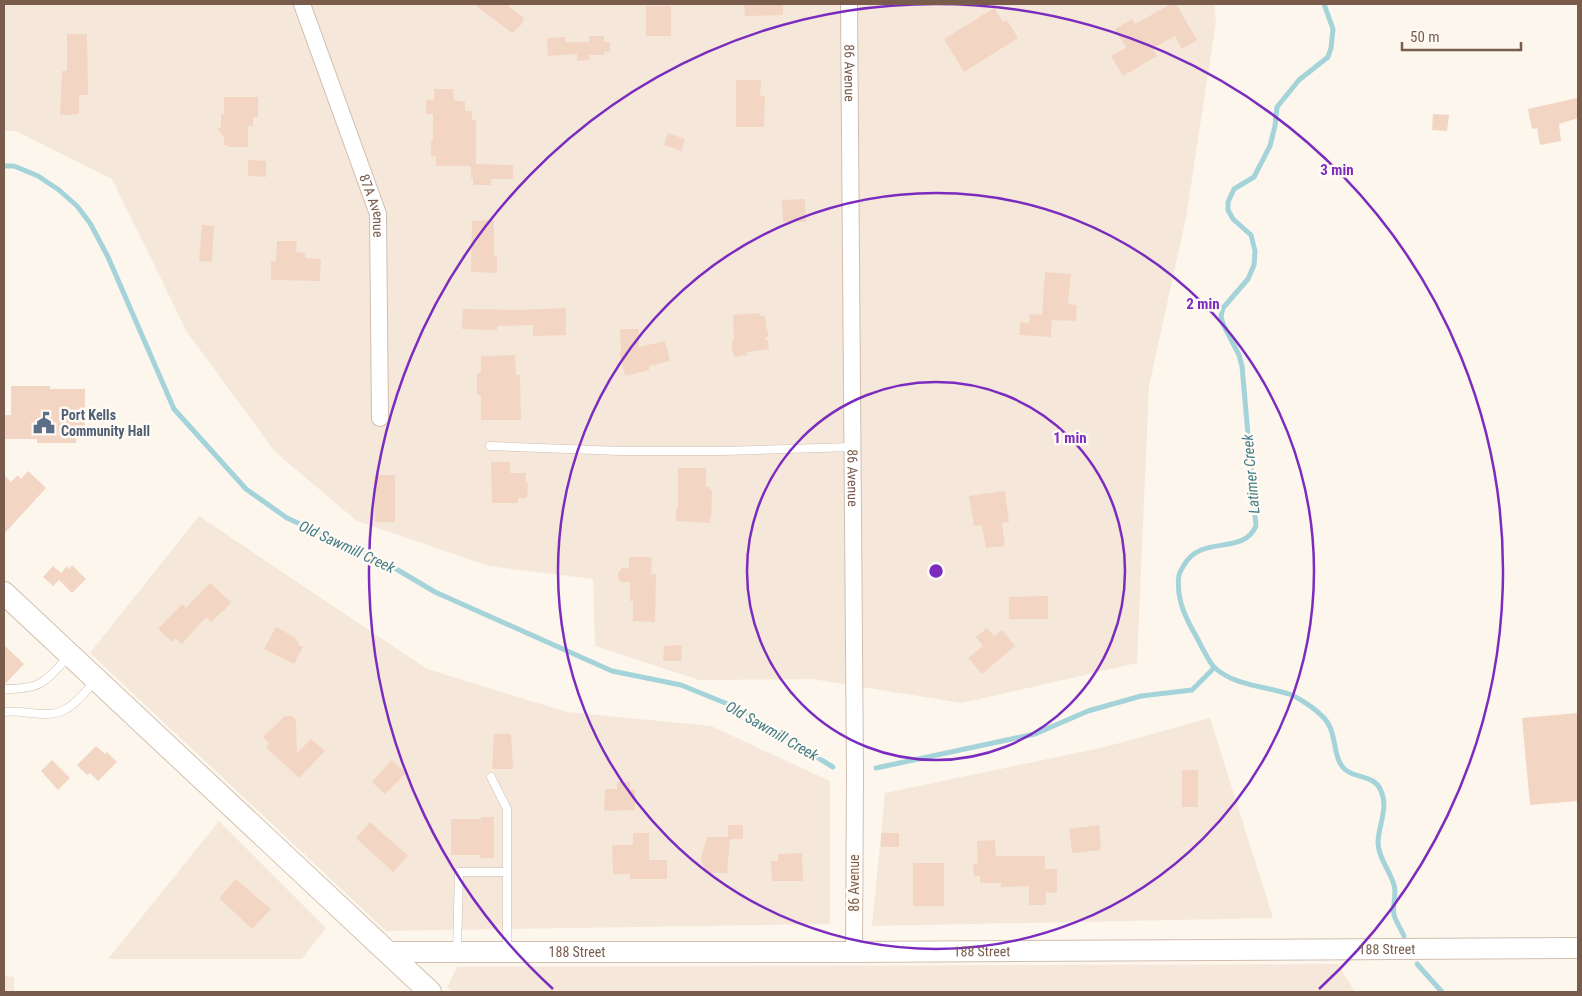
<svg xmlns="http://www.w3.org/2000/svg" width="1582" height="996" viewBox="0 0 1582 996" font-family="'Roboto Condensed',sans-serif">
	<style>
		.residential { fill: #f5e8da }
		.lines { fill: none; stroke-linecap: round; stroke-linejoin: round }
		.stream { stroke: #a5d3da; stroke-width: 5 }
		.building { fill: #f3d5c3 }
		.service-casing { stroke: #d1beb0; stroke-width: 9 }
		.minor-casing { stroke: #d1beb0; stroke-width: 18 }
		.tertiary-casing { stroke: #d1beb0; stroke-width: 22 }
		.secondary-casing { stroke: #d6c0b0; stroke-width: 24 }
		.service { stroke: #fff; stroke-width: 8 }
		.minor { stroke: #fff; stroke-width: 16 }
		.tertiary { stroke: #fff; stroke-width: 20 }
		.secondary { stroke: #fff; stroke-width: 22 }
		.ring { fill: none; stroke: #7b2cbf; stroke-width: 2.5 }
		.labels { text-anchor: middle; stroke-width: 5; stroke-linejoin: round; paint-order: stroke }
		.street-label { font-size: 14px; fill: #7a5c4d; stroke: #fffaf3 }
		.service-label { font-size: 14px; font-weight: bold; fill: #4e5e75; stroke: #fffaf3; text-anchor: start }
		.water-label { font-size: 15px; font-style: italic; fill: #437c86; stroke: #fffaf3 }
		.centre { fill: #7b2cbf; stroke: #fffaf3; stroke-width: 2.5 }
		.ring-label { font-size: 15px; text-anchor: middle; font-weight: bold; fill: #7b2cbf; stroke: #fffaf3; stroke-width: 5; stroke-linejoin: round; paint-order: stroke }
	</style>
	<rect width="100%" height="100%" fill="#fdf6ec"/>
	<!-- residential -->
	<g class="residential">
		<polygon points="4,4 1214,4 1216,22 1186,218 1149,386 1137,663 962,703 812,679 699,680 595,646 593,579 489,566 357,521 275,452 187,332 112,179 15,131 4,131"/>
		<polygon points="199,516 427,669 567,712 711,726 830,781 830,924 386,931 90,653"/>
		<polygon points="1210,718 1273,918 872,926 885,793 1105,747"/>
		<polygon points="219,821 326,928 302,959 108,959"/>
		<polygon points="1338,964 1355,992 453,992 447,987 457,967"/>
		<polygon points="4,976 14,977 14,992 4,992"/>
	</g>
	<g class="lines">
		<!-- stream -->
		<g class="stream">
			<path d="M1324 4 1333 29 1331 48 1328 57 1299 80 1277 107 1275 126 1270 146 1254 177 1234 189 1228 202V210L1233 219 1251 235 1255 251 1254 265 1248 279 1223 308 1221 316 1223 324 1239 355 1242 366 1256 526C1243 556 1202 534 1184 565 1182 569 1180 571 1179 575 1176 595 1183 612 1192 629 1198 638 1208 662 1215 668 1235 686 1265 686 1289 694 1298 697 1315 709 1321 715 1337 729 1332 748 1340 763 1349 781 1374 772 1381 791 1389 808 1378 826 1378 843 1378 857 1390 871 1394 885 1397 895 1392 905 1394 915 1396 922 1401 929 1404 936"/>
			<polyline points="4,166 14,166 38,176 59,190 77,206 90,223 108,257 174,409 246,489 287,518 386,563 435,592 612,671 681,685 735,707 833,767"/>
			<polyline points="876,768 1035,734 1088,711 1141,696 1192,690 1214,668"/>
			<polyline points="1417,964 1442,992"/>
		</g>
	</g>
	<!-- building -->
	<g class="building">
		<polygon points="474,4 506,4 524,18 521,25 512,33"/>
		<polygon points="744,4 783,4 783,15 745,16"/>
		<polygon points="1171,4 1176,4 1197,40 1182,49 1175,36 1153,48 1157,56 1123,76 1111,56 1126,48 1115,29 1132,19 1135,24"/>
		<rect x="646" y="6" width="25" height="30"/>
		<polygon points="994,8 1003,22 1007,20 1018,38 964,72 944,39"/>
		<polygon points="67,34 87,34 88,95 79,95 79,114 72,114 72,115 60,115 62,71 67,71"/>
		<polygon points="589,36 604,36 604,42 610,42 610,51 604,52 604,55 589,55 590,60 577,61 577,54 548,56 547,38 565,37 565,42 589,42"/>
		<polygon points="736,80 761,80 760,96 765,96 764,127 736,127"/>
		<polygon points="434,89 453,89 454,100 465,102 465,111 472,111 472,120 476,120 476,164 513,165 513,179 491,179 491,185 473,185 473,178 471,178 471,166 436,166 436,156 431,157 431,141 433,141 433,114 426,114 426,100 434,100"/>
		<polygon points="224,97 258,97 258,117 253,117 253,126 248,126 248,147 228,147 228,145 224,145 224,137 217,129 221,127 221,114 224,114"/>
		<polygon points="1577,98 1578,118 1559,124 1561,141 1540,145 1537,128 1532,129 1528,109"/>
		<polygon points="1433,114 1449,115 1447,131 1432,130"/>
		<polygon points="668,133 685,139 681,151 664,145"/>
		<polygon points="248,160 266,161 266,177 248,176"/>
		<polygon points="805,199 806,222 783,222 782,200"/>
		<polygon points="494,220 494,257 497,256 497,273 471,272 472,221"/>
		<polygon points="202,225 214,226 212,262 199,261"/>
		<polygon points="277,241 297,241 296,252 305,253 305,258 321,259 320,281 271,280 271,261 276,261"/>
		<polygon points="1045,272 1071,274 1068,304 1077,305 1076,321 1052,320 1051,337 1019,335 1020,322 1029,323 1030,314 1042,315"/>
		<polygon points="566,308 566,335 533,336 533,325 497,326 497,330 462,329 463,309 518,310"/>
		<polygon points="759,313 760,316 765,316 766,328 769,334 765,340 768,340 769,349 747,352 748,355 734,357 732,349 732,341 734,341 733,315"/>
		<polygon points="620,329 639,329 639,347 665,341 670,361 649,366 649,370 625,376 619,352 621,352"/>
		<polygon points="515,355 516,375 520,375 521,420 481,420 481,395 477,395 477,373 481,373 481,356"/>
		<polygon points="11,386 50,386 50,389 85,389 85,432 76,432 76,443 37,443 37,439 4,439 4,415 11,415"/>
		<polygon points="491,462 510,462 510,473 526,473 526,483 528,483 527,498 518,498 518,503 492,503"/>
		<polygon points="678,468 706,468 706,487 710,487 710,490 712,490 711,518 710,518 710,523 676,521 676,508 678,508"/>
		<polygon points="28,471 46,488 4,534 4,475 11,482 18,475 21,479"/>
		<polygon points="374,475 395,475 395,522 375,522"/>
		<polygon points="1005,491 1009,522 1002,523 1005,546 986,548 982,525 974,526 969,496"/>
		<polygon points="629,557 652,557 651,574 656,574 655,622 633,621 633,601 630,601 630,582 621,582 618,577 618,573 622,568 629,568"/>
		<polygon points="72,565 86,579 72,593 59,580 53,586 43,577 53,566 61,573 67,566 69,569"/>
		<polygon points="210,583 231,602 223,612 222,611 211,622 206,617 182,644 175,638 172,642 158,629 182,604 186,608"/>
		<polygon points="1048,596 1048,619 1009,619 1009,597"/>
		<polygon points="276,627 296,638 295,640 299,642 298,644 303,647 294,664 264,649"/>
		<polygon points="987,628 994,636 1002,630 1015,646 982,674 968,658 983,646 976,637"/>
		<polygon points="4,645 24,664 6,683 4,683"/>
		<polygon points="682,645 681,661 663,661 664,646"/>
		<polygon points="1578,713 1578,801 1530,805 1522,718"/>
		<polygon points="285,716 292,716 296,720 297,753 311,739 325,751 299,778 266,747 270,744 263,737"/>
		<polygon points="494,734 511,734 513,769 492,769"/>
		<polygon points="96,746 105,754 107,752 117,762 98,781 90,773 87,775 77,765"/>
		<polygon points="52,760 70,778 58,790 41,771"/>
		<polygon points="392,760 406,773 385,794 372,782"/>
		<rect x="1182" y="770" width="16" height="37"/>
		<polygon points="617,782 630,782 630,789 635,789 635,810 604,811 605,789 617,789"/>
		<polygon points="481,817 494,817 494,858 480,858 480,855 451,855 451,819 481,819"/>
		<polygon points="370,822 408,856 393,872 356,838"/>
		<polygon points="728,825 743,825 743,839 730,839 727,873 705,873 701,858 707,837 728,837"/>
		<polygon points="1099,825 1101,850 1072,853 1069,829"/>
		<polygon points="633,833 649,833 649,860 667,860 667,879 630,879 630,874 613,874 612,845 633,845"/>
		<rect x="881" y="833" width="18" height="14"/>
		<polygon points="995,840 996,856 1045,856 1045,869 1057,869 1057,893 1046,892 1046,905 1029,905 1029,886 1001,887 1001,883 980,883 980,876 974,876 973,864 978,863 977,841"/>
		<polygon points="802,853 803,881 772,881 771,861 778,861 778,854"/>
		<rect x="913" y="863" width="31" height="43"/>
		<polygon points="236,879 271,909 252,929 219,898"/>
	</g>
	<g class="lines">
		<!-- service casing -->
		<g class="service-casing">
			<g id="service">
				<polyline points="490,446 620,451 724,451 853,447"/>
				<path d="M4 689C41 689 44 683 68 657"/>
				<path d="M4 712C23 709 48 720 66 709 77 703 86 691 94 682"/>
				<polyline points="491,777 507,809 507,950"/>
				<polyline points="457,951 459,872 507,872"/>
			</g>
		</g>
		<!-- minor casing -->
		<g class="minor-casing">
			<g id="minor">
				<path id="s1" d="M302 4 378 214 380 418"/>
				<path id="s2" d="M849 4 855 773 854 952"/>
			</g>
		</g>
		<!-- tertiary casing -->
		<g class="tertiary-casing">
			<g id="tertiary">
				<path id="s3" d="M387 952H854L1578 948"/>
			</g>
		</g>
		<!-- secondary casing -->
		<g class="secondary-casing">
			<polyline id="secondary" points="4,593 430,992"/>
		</g>
		<!-- service -->
		<use href="#service" class="service"/>
		<!-- minor -->
		<use href="#minor" class="minor"/>
		<!-- tertiary -->
		<use href="#tertiary" class="tertiary"/>
		<!-- secondary -->
		<use href="#secondary" class="secondary"/>
	</g>
	<!-- distance rings -->
	<g class="ring">
		<circle cx="936" cy="571" r="189"/>
		<circle cx="936" cy="571" r="378"/>
		<path d="M553 989A567 567 0 1 1 1319 989"/>
	</g>
	<!-- icons -->
	<defs>
		<g id="civic-bare" transform="scale(1.725)"><path d="M-.6-6.5H3V-4.5H.6V-3L4-1V1h2V6H-6V1h2V-1L-.6-3ZM-1.2 2.5V6h2.4V2.5Z" fill="#5c6f8a" stroke="#fffaf3" stroke-width="2.5" paint-order="stroke"/></g>
	</defs>
	<g fill-rule="evenodd">
		<use href="#civic-bare" x="44" y="423"/>
	</g>
	<g class="labels">
		<!-- street labels -->
		<g class="street-label">
			<text dy="5" stroke="none"><textPath href="#s2" startOffset="69">86 Avenue</textPath></text>
			<text dy="5" stroke="none"><textPath href="#s1" startOffset="214">87A Avenue</textPath></text>
			<text dy="5" stroke="none"><textPath href="#s2" startOffset="474">86 Avenue</textPath></text>
			<text transform="translate(854 883) rotate(-90)" y="5">86 Avenue</text>
			<text dy="5" stroke="none"><textPath href="#s3" startOffset="1000">188 Street</textPath></text>
			<text dy="5" stroke="none"><textPath href="#s3" startOffset="190">188 Street</textPath></text>
			<text dy="5" stroke="none"><textPath href="#s3" startOffset="595">188 Street</textPath></text>
		</g>
		<!-- service labels -->
		<g class="service-label">
			<text x="61" y="420">Port Kells<tspan x="61" dy="16">Community Hall</tspan></text>
		</g>
		<!-- water labels -->
		<g class="water-label">
			<text transform="translate(1251 474) rotate(-95)" y="5">Latimer Creek</text>
			<text transform="translate(347 547) rotate(25)" y="5">Old Sawmill Creek</text>
			<text transform="translate(772 731) rotate(30)" y="5">Old Sawmill Creek</text>
		</g>
	</g>
	<circle cx="936" cy="571" r="8" class="centre"/>
	<g class="ring-label">
		<text x="1337" y="175">3 min</text>
		<text x="1203" y="309">2 min</text>
		<text x="1070" y="443">1 min</text>
	</g>
	<!-- border -->
	<rect width="1582" height="996" fill="none" stroke="#7a5c4d" stroke-width="10"/>
	<!-- scale -->
	<path d="M1402 42v8h119v-8" fill="none" stroke="#7a5c4d" stroke-width="2.5"/>
	<text x="1410" y="42" font-size="15" fill="#7a5c4d" stroke="#fffaf3" stroke-width="4" paint-order="stroke">50 m</text>
</svg>
